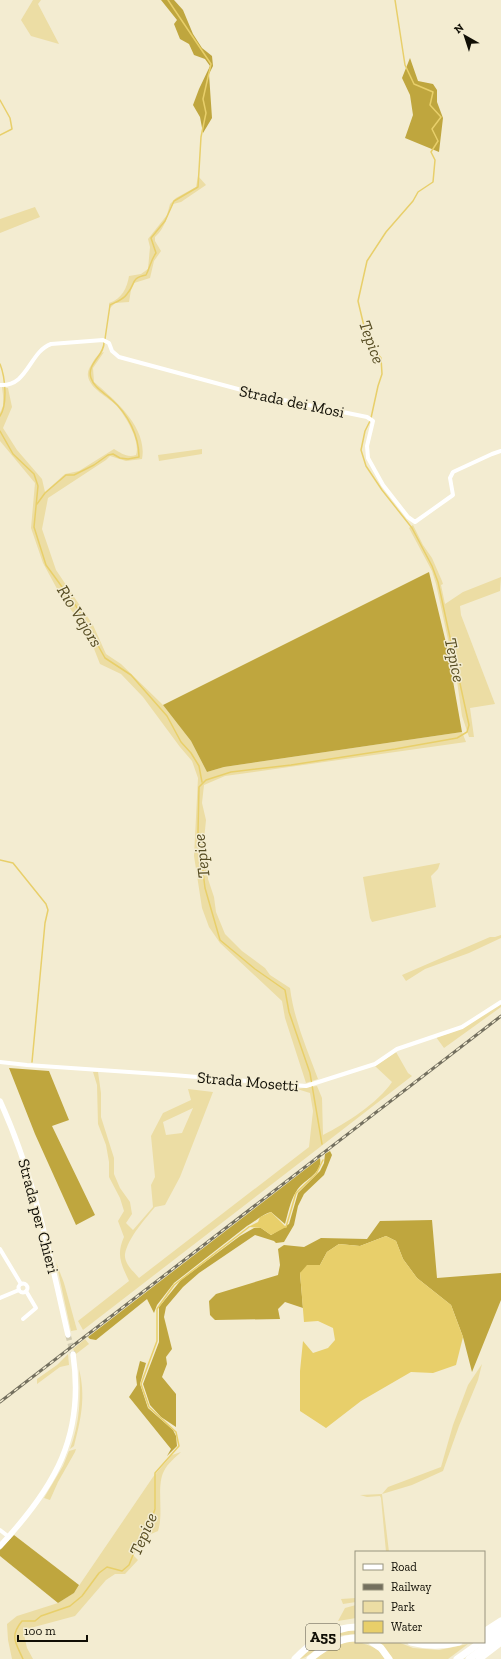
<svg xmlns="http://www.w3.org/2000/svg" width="501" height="1659" viewBox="0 0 501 1659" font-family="'Zilla Slab',serif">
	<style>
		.green { fill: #ecdda4; fill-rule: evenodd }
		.forest { fill: #bfa63e }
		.water { fill: #e8cf6a }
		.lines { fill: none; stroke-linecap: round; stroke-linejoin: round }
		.stream { stroke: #e8cf6a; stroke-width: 1.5 }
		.secondary-tunnel { stroke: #d1cbb2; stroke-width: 5.5; stroke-dasharray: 5.5 3; stroke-linecap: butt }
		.street { stroke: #fff; stroke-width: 4 }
		.secondary { stroke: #fff; stroke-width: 5.5 }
		.highway { stroke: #fff; stroke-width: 7 }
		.rail-casing { stroke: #74705f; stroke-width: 3 }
		.rail { stroke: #f3ecd1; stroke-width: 1.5; stroke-dasharray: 4.5; stroke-linecap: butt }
		.labels { text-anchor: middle; stroke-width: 3; stroke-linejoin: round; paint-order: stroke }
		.shield { fill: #f3ecd1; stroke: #545142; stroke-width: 1 }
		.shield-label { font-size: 15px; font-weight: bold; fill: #100e05 }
		.street-label { font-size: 16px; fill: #100e05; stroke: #f3ecd1 }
		.water-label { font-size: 17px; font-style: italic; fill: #564c22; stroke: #f3ecd1 }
	</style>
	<rect width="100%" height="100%" fill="#f3ecd1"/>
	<!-- green -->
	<g class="green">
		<polygon points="33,0 41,0 38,4 59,44 31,36 21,20"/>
		<path d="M198 176 206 185 181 202 173 204C166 217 166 227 155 237V241L161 251 154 261 150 278 134 283 131 290 129 302 115 303 110 308 109 303C122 299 127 288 129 276L141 274 148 269 150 247 148 239 167 215 170 204 176 198 196 187Z"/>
		<polygon points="35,207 40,217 0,233 0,219"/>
		<path d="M104 352 93 368 94 382C115 400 148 428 142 459L126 461 110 456 106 460 48 498 42 529 56 570 93 625 106 654 121 664 163 705 191 741 207 772 224 767 462 732 466 742 225 776 204 785 202 803 206 820 204 840 208 860V879L214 897 216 912 225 934 242 951 265 968 270 975 290 988C294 1020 307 1049 318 1079L306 1083 285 1018 282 1001 220 943 209 927 202 908 194 856 198 778 192 761 180 747 143 697 121 674 100 664 87 631 62 598 43 563 31 528 35 483 0 441V413L3 406V395L2 387 8 388 12 407 3 428 17 450 42 479 45 492 65 474 79 471 114 449C121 453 127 458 136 455 141 441 125 415 116 405 108 397 90 389 88 376 87 371 90 367 93 362 96 357 98 354 104 352Z"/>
		<polygon points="202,449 202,454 159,461 158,455"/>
		<polygon points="413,525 423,545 432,558 442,581 443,584 441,585 445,604 463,592 501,577 500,591 460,606 461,615 495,704 470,708 474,737 469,737 462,716 457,681 436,584 432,571 409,528"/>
		<polygon points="440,863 438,869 431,876 436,907 372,922 370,918 363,877"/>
		<polygon points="501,935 501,938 469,953 425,969 406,981 402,975 490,937 495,937"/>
		<polygon points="501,1004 501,1007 444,1048 436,1037 450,1033"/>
		<path d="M396 1052 408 1073 412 1076 83 1330 78 1321 129 1281C121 1264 116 1255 124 1237L118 1221 124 1211 120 1198 109 1177V1162L106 1145 98 1124 97 1085 93 1072H98L101 1093V1117L114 1158V1174L120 1188 130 1202 132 1214 126 1223 133 1230 153 1207 151 1185 155 1177 151 1136 163 1113 191 1100 188 1089 213 1092 180 1177 165 1205 155 1207C145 1219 128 1238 125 1254 124 1263 133 1271 139 1278L309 1147 313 1111 310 1093 297 1089 317 1086 322 1098 323 1135C345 1124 378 1103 392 1082L375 1066ZM193 1108 182 1133 166 1135 163 1122Z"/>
		<polygon points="56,1262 64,1283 77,1330 71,1331"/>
		<polygon points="85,1339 89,1344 76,1354 73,1349"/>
		<polygon points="68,1354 69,1365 60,1367 37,1384 37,1379 57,1365"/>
		<polygon points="482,1364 478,1380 459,1426 443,1471 412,1485 382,1494 389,1552 386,1552 381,1498 380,1496 367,1497 360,1495 382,1494 388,1487 441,1467 453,1425 468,1385"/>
		<path d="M79 1369C86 1397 81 1419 74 1446L70 1449C80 1423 81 1396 79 1369Z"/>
		<polygon points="76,1449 75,1452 58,1482 50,1500 44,1498 63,1466 69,1451"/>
		<path d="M181 1452C176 1457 167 1464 164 1471 156 1486 164 1513 158 1531L144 1537 133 1555 138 1560 125 1574H115L106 1580 75 1616 23 1630 27 1648 33 1659H12L8 1640 7 1624 17 1616 58 1603 74 1593 153 1477 172 1455Z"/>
		<polygon points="356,1598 356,1602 343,1604 341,1599"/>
		<polygon points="356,1605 356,1618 338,1621 345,1608"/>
		<path d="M348 1630H356V1634C346 1635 336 1635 327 1640 318 1645 309 1659 298 1659L323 1639Z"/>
		<path d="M356 1641C368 1646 377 1645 385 1659H314C328 1649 338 1642 356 1641Z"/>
		<polygon points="377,1642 398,1642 413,1648 439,1650 468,1644 448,1659 393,1659 383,1646"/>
	</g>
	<!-- forest -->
	<g class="forest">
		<polygon points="161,0 174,0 183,10 193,34 202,48 212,56 213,66 209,74 212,118 203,133 200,117 193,105 199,89 210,66 205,59 194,55 189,44 180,39 174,24 177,20"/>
		<polygon points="410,58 418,81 433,84 437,90 437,102 443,118 439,152 405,138 413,115 410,95 402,78"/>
		<polygon points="429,572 447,647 462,732 224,767 207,772 191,741 163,705"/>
		<polygon points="9,1068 49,1071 69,1120 52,1126 95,1215 76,1225 35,1134"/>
		<polygon points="330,1151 332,1155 324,1175 304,1194 298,1206 294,1225 284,1242 276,1243 274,1241 255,1235 199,1273 183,1287 166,1307 164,1317 172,1349 166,1357 167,1364 162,1377 176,1394 176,1427 161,1417 150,1405 143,1384 159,1342 159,1307 181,1280 240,1236 254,1228 261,1228 271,1235 289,1224 298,1193 320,1171 324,1163 325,1154"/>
		<path d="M320 1158C323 1175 303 1179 296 1192 290 1201 288 1214 285 1224L271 1212C261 1215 256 1221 247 1226L174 1283 157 1305 154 1313 147 1299 96 1340 90 1339 88 1337Z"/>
		<polygon points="432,1220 437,1278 501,1273 501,1300 472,1372 463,1337 451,1305 417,1278 403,1259 396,1241 386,1236 360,1246 339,1244 327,1252 320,1265 300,1273 303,1308 285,1302 278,1309 280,1319 215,1320 210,1315 209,1301 216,1294 278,1275 280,1265 278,1249 284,1245 304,1247 321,1238 367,1239 380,1221"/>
		<polygon points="140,1361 146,1363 140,1384 148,1408 173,1430 176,1436 177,1446 167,1456 171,1449 129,1397 137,1385 136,1377"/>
		<polygon points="14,1535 79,1585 74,1593 58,1603 0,1556 0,1550"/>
	</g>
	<!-- water -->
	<g class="water">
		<polygon points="271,1212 286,1227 271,1235 261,1228 248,1227 258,1222 260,1217"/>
		<polygon points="386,1236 396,1241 403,1259 417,1278 451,1305 463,1337 456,1365 433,1373 411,1372 361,1401 326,1428 300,1411 300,1371 303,1341 313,1353 328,1348 335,1340 333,1328 318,1321 304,1322 300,1273 307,1265 320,1265 327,1252 339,1244 360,1246"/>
	</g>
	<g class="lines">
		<!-- stream -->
		<g class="stream">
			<polyline points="0,100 10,118 12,129 0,135"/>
			<path d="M105 339 110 305C116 302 123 300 127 294 136 284 130 278 146 275 150 267 151 260 156 253L151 238 165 221 174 201 198 187 201 137 206 113 203 99 211 64 168 0"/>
			<path d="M0 364C5 376 8 404 0 416"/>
			<polyline points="371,418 378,386 382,374 381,358 368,343 358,301 367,261 386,232 413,201 418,192 433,182 435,160 431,152 438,141 432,129 441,117 430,105 433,92 414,84 405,65 395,0"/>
			<polyline points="0,431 13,454 34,474 38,486 34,527 46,565 76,606 105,658 131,675 167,716 181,742 191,753 199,766 202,782"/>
			<path d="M37 504 45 493 66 475H74L94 465 108 455 113 454 120 458 128 459 139 457C139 436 128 414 112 400 105 393 94 388 91 378 86 364 105 355 104 342"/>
			<polyline points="0,860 13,863 46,904 48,910 45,923 32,1062"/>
			<polyline points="322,1144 310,1073 289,1012 285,990 255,969 220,940 205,888 198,832 199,787 206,780 231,772 291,765 395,749 457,738 467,732 469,725 438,582 432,566 412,528 382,490 366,466 361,450 365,431 370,421"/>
			<polyline points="285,1227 286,1227 296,1193 316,1174 323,1160"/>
			<path d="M23 1659C16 1643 9 1637 22 1621H35L41 1616 70 1606 82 1596 99 1573 107 1567 122 1571 129 1565 137 1545 147 1532 155 1509V1473L179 1446 176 1432 149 1407 141 1384 157 1341V1309L174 1285 249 1227"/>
		</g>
		<!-- secondary-tunnel -->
		<polyline class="secondary-tunnel" points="68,1335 73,1354"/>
		<!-- street -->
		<g class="street">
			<path d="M0 385C28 387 29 352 51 344L103 340 109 343 112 351 119 357 264 396 367 417 373 421 367 446 368 458 383 485 408 517 415 522 453 495 450 478 453 472 492 454 501 451"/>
			<polyline points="0,1062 27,1065 173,1075 306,1086 375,1064 397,1049 462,1027 501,1002"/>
			<polyline points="0,1249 21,1284"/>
			<circle cx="23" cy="1288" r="4.5"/>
			<polyline points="0,1298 19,1290"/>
			<polyline points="23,1319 36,1308 26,1291"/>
			<polyline points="0,1530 9,1537"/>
		</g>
		<!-- secondary -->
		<g class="secondary">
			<path d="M0 1101C34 1175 50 1256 68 1335"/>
			<path d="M0 1546C55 1487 85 1436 73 1354"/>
		</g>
		<!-- highway -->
		<g class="highway">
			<polyline points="484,1632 501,1621"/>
			<polyline points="484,1640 501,1627"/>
			<polyline points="372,1642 381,1648 389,1659"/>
			<path d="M411 1642C426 1646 444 1646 459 1642"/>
			<path d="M295 1659C310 1643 333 1627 356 1627"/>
			<path d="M310 1659C323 1648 339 1638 356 1638"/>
			<polyline points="457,1659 481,1642"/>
			<polyline points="469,1659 501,1635"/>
			<polyline points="479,1659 501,1642"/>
		</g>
		<!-- rail casing -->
		<g class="rail-casing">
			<polyline id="rail" points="0,1402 501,1016"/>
		</g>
		<!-- rail -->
		<use href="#rail" class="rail"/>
	</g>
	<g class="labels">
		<!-- shield labels -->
		<rect class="shield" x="306" y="1624" width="34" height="26" rx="3"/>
		<g class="shield-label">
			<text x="323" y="1642">A55</text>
		</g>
		<!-- street labels -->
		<g class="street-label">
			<text transform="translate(292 401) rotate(12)" y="6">Strada dei Mosi</text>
			<text transform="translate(248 1081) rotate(5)" y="6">Strada Mosetti</text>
			<text transform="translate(39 1216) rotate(75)" y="6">Strada per Chieri</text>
		</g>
		<!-- water labels -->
		<g class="water-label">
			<text transform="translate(372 342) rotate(70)" y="6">Tepice</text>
			<text transform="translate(80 616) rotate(58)" y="6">Rio Vajors</text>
			<text transform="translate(455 660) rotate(78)" y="6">Tepice</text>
			<text transform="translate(201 856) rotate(-97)" y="6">Tepice</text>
			<text transform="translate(143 1534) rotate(-66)" y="6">Tepice</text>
		</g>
	</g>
	<!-- legend -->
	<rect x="355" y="1551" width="130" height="92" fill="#f3ecd1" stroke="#98937f"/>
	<rect x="363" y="1564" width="20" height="6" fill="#ffffff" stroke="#98937f"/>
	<text x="391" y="1571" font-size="12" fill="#100e05">Road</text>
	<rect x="363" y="1584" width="20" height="6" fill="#74705f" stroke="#98937f"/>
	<text x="391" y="1591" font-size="12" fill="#100e05">Railway</text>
	<rect x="363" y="1601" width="20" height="12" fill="#ecdda4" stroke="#98937f"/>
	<text x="391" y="1611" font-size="12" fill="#100e05">Park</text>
	<rect x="363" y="1621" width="20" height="12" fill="#e8cf6a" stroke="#98937f"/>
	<text x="391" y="1631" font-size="12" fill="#100e05">Water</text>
	<!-- north arrow -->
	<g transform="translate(465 36) rotate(321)" stroke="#f3ecd1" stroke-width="3" paint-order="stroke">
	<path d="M0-3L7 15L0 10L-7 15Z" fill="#100e05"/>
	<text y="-6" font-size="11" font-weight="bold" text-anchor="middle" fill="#100e05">N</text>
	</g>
	<!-- scale -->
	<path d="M18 1635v6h69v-6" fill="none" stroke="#100e05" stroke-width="2"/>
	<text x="24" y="1635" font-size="12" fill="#100e05" stroke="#f3ecd1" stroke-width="3" paint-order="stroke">100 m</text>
</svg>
